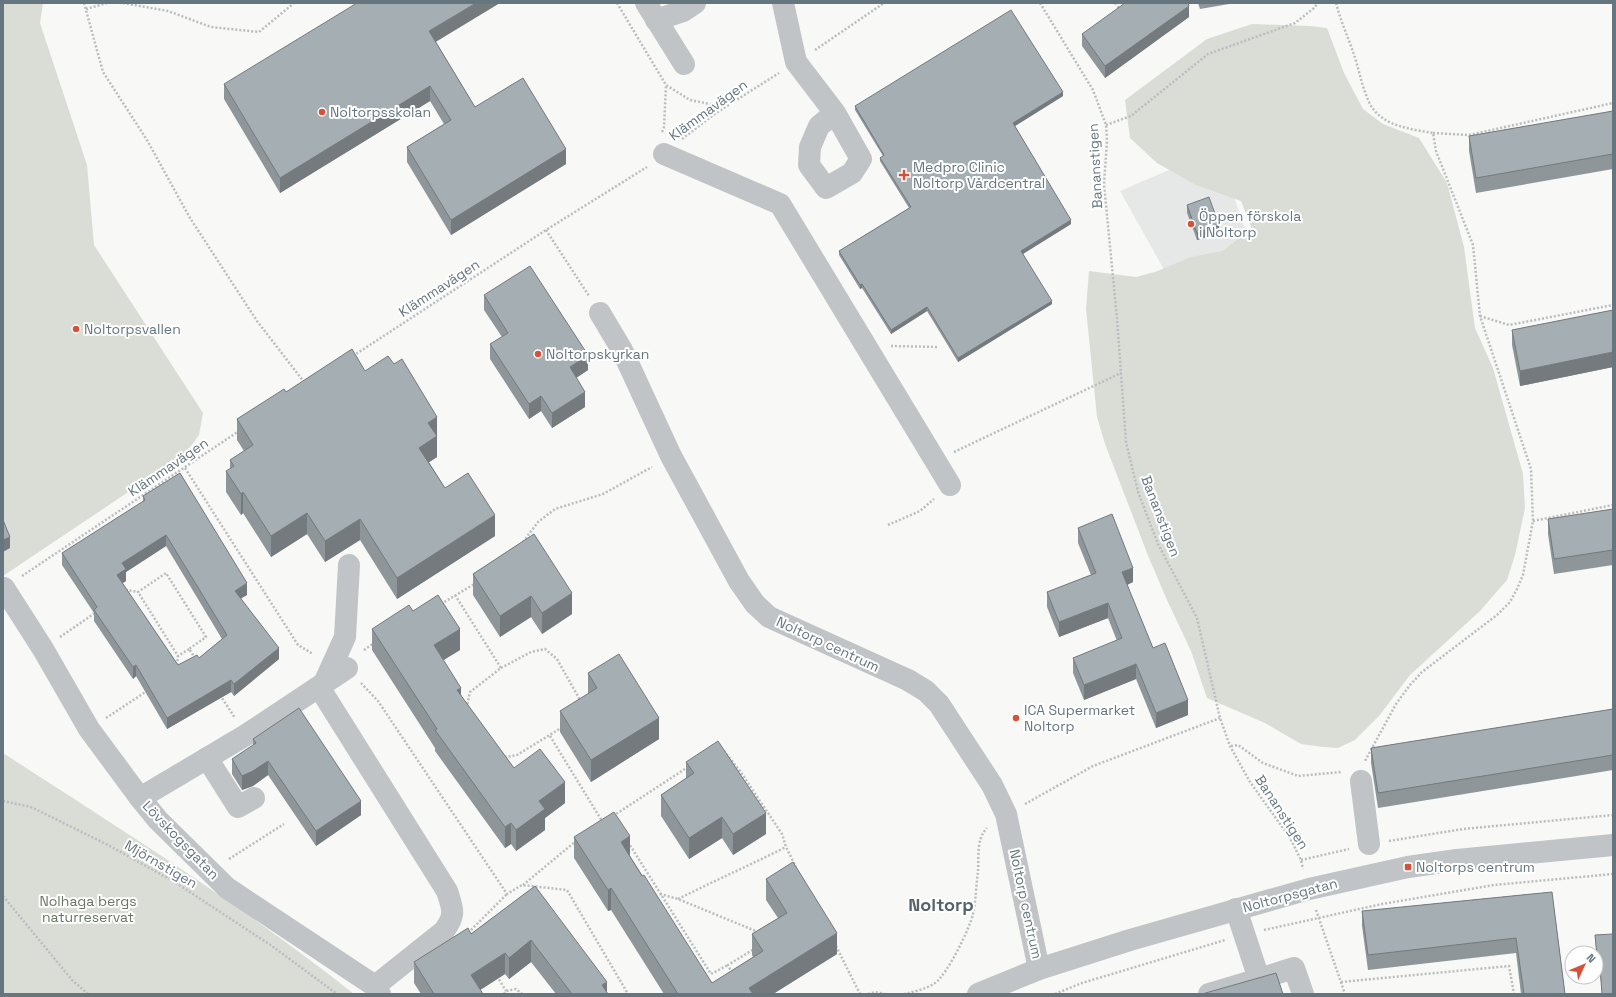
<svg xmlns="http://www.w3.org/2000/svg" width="1616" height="997" viewBox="0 0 1616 997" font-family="'Space Grotesk',sans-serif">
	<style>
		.built { fill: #e6e8e7 }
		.green { fill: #d9ddd6 }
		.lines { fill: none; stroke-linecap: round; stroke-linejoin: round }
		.path { stroke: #babdbf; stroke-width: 2.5; stroke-dasharray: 2 2; stroke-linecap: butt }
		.minor { stroke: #c0c4c7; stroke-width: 22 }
		.wall { fill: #8e969a; fill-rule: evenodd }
		.shaded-wall { fill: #747a7d }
		.building { fill: #a5aeb3; stroke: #747a7d; fill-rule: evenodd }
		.poi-dot { fill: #d5523a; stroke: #fff; stroke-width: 1.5 }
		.labels { text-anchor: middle; stroke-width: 4; stroke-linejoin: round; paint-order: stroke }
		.street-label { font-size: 14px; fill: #66767f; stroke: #fff }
		.poi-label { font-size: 14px; fill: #66767f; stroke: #fff; text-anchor: start }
		.park-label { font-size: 14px; fill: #697764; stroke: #fff }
		.district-label { font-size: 18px; font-weight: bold; fill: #57636a; stroke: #fff }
	</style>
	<rect width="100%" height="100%" fill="#f8f8f6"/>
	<!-- built -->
	<polygon class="built" points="1218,149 1254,256 1176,291 1120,191"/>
	<!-- green -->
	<g class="green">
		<polygon points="3,3 43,3 40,23 87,165 94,245 203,413 199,435 185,454 3,576"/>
		<polygon points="1252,24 1310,26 1327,28 1344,73 1363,109 1383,124 1419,138 1447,183 1464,247 1475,328 1493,368 1523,474 1525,508 1515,555 1507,580 1480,611 1410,675 1379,716 1355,740 1338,748 1323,747 1301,744 1265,723 1207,698 1191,651 1167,600 1149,558 1105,444 1097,417 1086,309 1089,271 1136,277 1155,272 1191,257 1222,251 1252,229 1241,201 1196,185 1157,163 1130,138 1125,100 1207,39"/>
		<path d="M3 753C122 830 243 906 354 994H3Z"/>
	</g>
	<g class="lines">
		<!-- path -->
		<g class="path">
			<polyline points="84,3 103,72 147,140 190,218 257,321 304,382"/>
			<polyline points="123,3 168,11 211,27 259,32 294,3"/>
			<polyline points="617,3 666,85 690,100 710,104 716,113"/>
			<polyline points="1040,3 1093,90 1106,125 1107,141 1104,184 1117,319 1126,442 1138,492 1158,544 1197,618 1220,718 1230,746 1250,782 1290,838 1301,860 1303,869"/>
			<polyline points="1115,3 1119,8"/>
			<path d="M1336 3C1341 23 1350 41 1356 61 1360 75 1363 89 1369 102 1380 126 1410 129 1433 133L1436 151 1473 245 1480 316 1531 469 1533 521 1523 575 1517 589 1510 602 1497 615 1422 672 1410 685 1396 704 1365 761"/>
			<polyline points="86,9 107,3"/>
			<polyline points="815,50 884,3"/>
			<polyline points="1106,125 1131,116 1208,54 1295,23 1314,8 1318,3"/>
			<polyline points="662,132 664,127 666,86"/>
			<polyline points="1433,133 1469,135 1613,103"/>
			<polyline points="682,139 716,113 779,73"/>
			<polyline points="546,230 589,296"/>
			<polyline points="1480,316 1509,325 1613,305"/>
			<polyline points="891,346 939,347"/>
			<polyline points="353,356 546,230 647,167"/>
			<polyline points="954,452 1121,373"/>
			<polyline points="185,468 298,645 313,654"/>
			<polyline points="1533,521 1613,505"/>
			<polyline points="888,525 920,511 934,499"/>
			<polyline points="523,542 538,522 555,509 603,494 652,467"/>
			<polyline points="22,576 239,431"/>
			<polyline points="126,591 127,590 138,592"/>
			<polyline points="455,595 501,668 470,692 467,706"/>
			<polyline points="441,604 476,583"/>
			<polyline points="60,637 95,613"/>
			<polyline points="189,649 178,656 138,592 166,573 206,637 189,649 195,658"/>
			<polyline points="364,650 374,643"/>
			<polyline points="177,665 178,656"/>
			<polyline points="501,668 531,652 545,649 557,659 580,700"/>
			<polyline points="361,683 378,701 507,894 522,885 567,890 628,994"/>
			<polyline points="220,695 235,718"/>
			<polyline points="106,718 147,691"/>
			<polyline points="550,736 602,821"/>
			<polyline points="1231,746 1238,745 1263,763 1298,776 1341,772"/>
			<polyline points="724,751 740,771 782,834 786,847 796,867"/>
			<polyline points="505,756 506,757 517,755 561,728"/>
			<polyline points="3,801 31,807 106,844 173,881 272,946 337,994"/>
			<polyline points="1025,804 1093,766 1220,718"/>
			<polyline points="613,816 688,767"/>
			<polyline points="1389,841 1463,829 1613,815"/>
			<polyline points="628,842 711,974 728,965"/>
			<polyline points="229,859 284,824"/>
			<polyline points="1301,860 1349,849"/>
			<polyline points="523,885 576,841"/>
			<polyline points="660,894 678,899 758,932"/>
			<polyline points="3,896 72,980 88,994"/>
			<path d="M678 899C714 881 750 865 786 847"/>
			<polyline points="1316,910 1345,994"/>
			<polyline points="471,930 507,894"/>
			<polyline points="1264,930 1382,904 1494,885 1613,874"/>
			<polyline points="836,946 860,994"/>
			<polyline points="732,973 728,965 754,949"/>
			<polyline points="497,976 506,991"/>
			<polyline points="1341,982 1509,966 1514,994"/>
			<polyline points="504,994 506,991 516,989 522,994"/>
			<polyline points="868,994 875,992 885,994"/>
			<path d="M904 994C914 992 926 989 935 983 947 975 970 928 973 914 976 900 976 885 978 872 979 857 976 839 987 828"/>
			<polyline points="1055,994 1082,983 1225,940"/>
		</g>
		<!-- minor -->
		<g class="minor">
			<polyline points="646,3 684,64"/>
			<polyline points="783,3 796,62 835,113 861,159 852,173 826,188 809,165 810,147 819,126 835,113"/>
			<polyline points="656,20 683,11 695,3"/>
			<polyline points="664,154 780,204 950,485"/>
			<polyline points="600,313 622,350 671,456 739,581 755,604 769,617 908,680 926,691 939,704 992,785 1006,814 1039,969"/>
			<polyline points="4,588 43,649 89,729 140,798"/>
			<polyline points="347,668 246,735 140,798 158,820 227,888 375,986 380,994"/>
			<polyline points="325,681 345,637 349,565"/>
			<path d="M319 687 447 891C453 910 456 914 444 931L375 986"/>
			<polyline points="207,758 238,807 254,798"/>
			<polyline points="1361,781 1369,844"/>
			<polyline points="1259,979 1294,968 1303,994"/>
			<polyline points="978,994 1039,969 1130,940 1309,889 1408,867 1457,860 1613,845"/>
			<polyline points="1209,994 1259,979 1236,909"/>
		</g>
	</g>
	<!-- wall -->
	<g class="wall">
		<polygon points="1198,3 1235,3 1200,9"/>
		<polygon points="1189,17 1105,78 1082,46 1082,34"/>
		<polygon points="436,42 475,107 566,164 451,235 407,162 407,147 444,124 430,101 280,193 224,99 224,84"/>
		<polygon points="1063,96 1015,126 1071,224 1023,254 1052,304 958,362 927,311 891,334 862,288 860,289 839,255 839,251 909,208 880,161 880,158 883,156 855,110 855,106"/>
		<polygon points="1613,111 1613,169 1476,193 1469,151 1469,136"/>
		<polygon points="1187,205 1219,233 1197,240 1187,213"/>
		<polygon points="484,295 588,370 576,378 585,407 552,428 541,411 529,419 490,359 490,344 502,337 484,310"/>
		<polygon points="1613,310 1613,367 1520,386 1512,345 1512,330"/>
		<polygon points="394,364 437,417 437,457 429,462 445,488 495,536 397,599 360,540 325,562 307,534 271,557 243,513 241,515 226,492 226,471 230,469 230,460 244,451 237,440 237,419 286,392 365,371"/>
		<path d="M143 496 247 595 241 598 279 659 234 696 231 692 167 729 136 676 133 679 94 621V613L62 565V553L143 502ZM166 546 222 639 199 658 178 665 122 583 126 581V572Z"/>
		<polygon points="1613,509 1613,565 1554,574 1548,534 1548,519"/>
		<polygon points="1078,528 1133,582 1127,585 1153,648 1188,715 1156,728 1136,679 1084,700 1073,673 1073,658 1117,641 1108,618 1059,637 1047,607 1047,592 1091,575 1078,543"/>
		<polygon points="534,534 572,614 542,634 531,617 500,637 473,595 473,574"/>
		<polygon points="413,611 460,650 443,660 461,696 514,768 565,803 545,818 545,830 516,851 511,844 505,848 435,751 435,748 372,650 372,629"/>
		<polygon points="588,673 659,739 591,782 560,732 560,711 588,694"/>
		<polygon points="1613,709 1613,770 1378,808 1371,763 1371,748"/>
		<polygon points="253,739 361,815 316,846 268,775 253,786 242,790 232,774 232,759 253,745"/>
		<polygon points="686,762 766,834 733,855 722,838 689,859 661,816 661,795 686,778"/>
		<polygon points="574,837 630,856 712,983 753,957 752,955 752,934 778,918 766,900 766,879 837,954 773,994 664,994 611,910 608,911 574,858"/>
		<polygon points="535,886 608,994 556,994 531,962 509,979 505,974 480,990 483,994 421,994 414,983 414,962 471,934"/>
		<polygon points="1552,892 1565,994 1521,994 1516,953 1368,970 1362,926 1362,911"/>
		<polygon points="1595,935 1613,994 1602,994 1600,971 1598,971"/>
	</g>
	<!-- shaded-wall -->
	<g class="shaded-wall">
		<polygon points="476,3 500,3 429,46 429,31"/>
		<polygon points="1189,6 1189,17 1105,78 1105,66"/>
		<polygon points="430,86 430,101 280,193 280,178"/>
		<polygon points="1063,92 1063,96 1013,127 1013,123"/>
		<polygon points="566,149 566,164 451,235 451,220"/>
		<polygon points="1071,220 1071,224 1021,255 1021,251"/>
		<polygon points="1219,225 1219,233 1197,240 1197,233"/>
		<polygon points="862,284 862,288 860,289 860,285"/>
		<polygon points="1052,301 1052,304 958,362 958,358"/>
		<polygon points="927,307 927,311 891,334 891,330"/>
		<polygon points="1613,352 1613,367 1520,386 1520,371"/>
		<polygon points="588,355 588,370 570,382 570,367"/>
		<polygon points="585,392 585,407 552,428 552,413"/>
		<polygon points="541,396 541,411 529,419 529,404"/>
		<polygon points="437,417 437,457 419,469 419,448 428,423"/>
		<polygon points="243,492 243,513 241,515 241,494"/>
		<polygon points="307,513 307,534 271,557 271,536"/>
		<polygon points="495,515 495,536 397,599 397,578"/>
		<polygon points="360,519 360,540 325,562 325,541"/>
		<polygon points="166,535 166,546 126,572 126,581 117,587 117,575 122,563"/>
		<polygon points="10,537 10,548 3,552 3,540"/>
		<polygon points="1133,568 1133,582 1122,587 1122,572"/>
		<polygon points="247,583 247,595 235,602 235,591"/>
		<polygon points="572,593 572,614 542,634 542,613"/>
		<polygon points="531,596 531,617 500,637 500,616"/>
		<polygon points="1108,603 1108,618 1059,637 1059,622"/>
		<polygon points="460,629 460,650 434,666 434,645"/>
		<polygon points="279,648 279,659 234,696 234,684"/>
		<polygon points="1136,664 1136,679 1084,700 1084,685"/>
		<polygon points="136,665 136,676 133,679 133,667"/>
		<polygon points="231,680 231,692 167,729 167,718"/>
		<polygon points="461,688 461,709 457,690"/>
		<polygon points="1188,700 1188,715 1156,728 1156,713"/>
		<polygon points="659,718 659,739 591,782 591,760"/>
		<polygon points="268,761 268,775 253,786 242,790 242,776"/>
		<polygon points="565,782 565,803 545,818 545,830 516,851 516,830 539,801"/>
		<polygon points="361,801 361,815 316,846 316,831"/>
		<polygon points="766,813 766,834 733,855 733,834"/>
		<polygon points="722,817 722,838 689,859 689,838"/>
		<polygon points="511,823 511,844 505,848 505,827"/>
		<polygon points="630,836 630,858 621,842"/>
		<polygon points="611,888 611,910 608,911 608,890"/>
		<polygon points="837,933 837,954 773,994 749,994 749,988"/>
		<polygon points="531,940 531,962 509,979 509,958"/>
		<polygon points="505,953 505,974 474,994 471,975"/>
		<polygon points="607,982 607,994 602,985"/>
	</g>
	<!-- building -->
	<g class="building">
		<polygon points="357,3 476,3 429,31 475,107 523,78 566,149 451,220 407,147 451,120 430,86 280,178 224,84"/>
		<polygon points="1125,3 1188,3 1189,6 1105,66 1082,34"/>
		<polygon points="1011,10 1063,92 1013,123 1071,220 1021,251 1052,301 958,358 927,307 891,330 862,284 860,285 839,251 911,207 880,158 884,155 855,106"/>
		<polygon points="1613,111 1613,154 1476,178 1469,136"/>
		<polygon points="1209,197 1219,225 1197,233 1187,205"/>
		<polygon points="530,266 588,355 570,367 585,392 552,413 541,396 529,404 490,344 508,333 484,295"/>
		<polygon points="1613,310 1613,352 1520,371 1512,330"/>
		<polygon points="352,349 365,371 388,356 394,364 402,359 437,417 428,423 437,436 419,448 445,488 468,473 495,515 397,578 360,519 325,541 307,513 271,536 243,492 241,494 226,471 234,466 230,460 253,445 237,419 284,389 286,392"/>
		<path d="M180 473 247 583 235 591 279 648 234 684 231 680 167 718 136 665 133 667 94 610 97 607 62 553 145 500 143 496ZM166 535 227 635 199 658 197 655 178 665 117 575 126 569 122 563Z"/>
		<polygon points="1613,509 1613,550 1554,559 1548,519"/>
		<polygon points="1112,514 1133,568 1122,572 1153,648 1165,643 1188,700 1156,713 1136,664 1084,685 1073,658 1122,638 1108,603 1059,622 1047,592 1096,573 1078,528"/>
		<polygon points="3,520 10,537 3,540"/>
		<polygon points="534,534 572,593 542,613 531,596 500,616 473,574"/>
		<polygon points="438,595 460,629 434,645 461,688 457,690 514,768 540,749 565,782 539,801 545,809 516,830 511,823 505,827 435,730 437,729 372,629 409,605 413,611"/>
		<polygon points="619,654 659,718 591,760 560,711 597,688 588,673"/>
		<polygon points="299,708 361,801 316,831 268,761 253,771 242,776 232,759 256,743 253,739"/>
		<polygon points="1613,709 1613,755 1378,793 1371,748"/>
		<polygon points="718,741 766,813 733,834 722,817 689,838 661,795 694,773 686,762"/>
		<polygon points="614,812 630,836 621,842 642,876 644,875 712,983 763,951 752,934 787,913 766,879 793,862 837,933 749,988 753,994 678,994 611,888 608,890 574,837"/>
		<polygon points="535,886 607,982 602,985 608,994 572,994 531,940 509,958 505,953 471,975 483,994 434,994 414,962 468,928 471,934"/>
		<polygon points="1552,892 1565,994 1524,994 1516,938 1368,955 1362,911"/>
		<polygon points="1613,934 1613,994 1602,994 1600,967 1598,967 1595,935"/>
		<polygon points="1276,973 1283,994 1202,994"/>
	</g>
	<!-- markers -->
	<g class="poi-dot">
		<circle cx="322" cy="112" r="4"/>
		<path d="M902 169h4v4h4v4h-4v4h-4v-4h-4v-4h4z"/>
		<circle cx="1191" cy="224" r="4"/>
		<circle cx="76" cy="329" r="4"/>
		<circle cx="538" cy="354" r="4"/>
		<circle cx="1016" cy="718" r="4"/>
		<rect x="1404" y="863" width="8" height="8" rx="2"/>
	</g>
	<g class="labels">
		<!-- street labels -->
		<g class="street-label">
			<text transform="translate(708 110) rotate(-36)" y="5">Klämmavägen</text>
			<text transform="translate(1095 166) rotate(-93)" y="5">Bananstigen</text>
			<text transform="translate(439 288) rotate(-33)" y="5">Klämmavägen</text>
			<text transform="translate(168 467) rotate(-34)" y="5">Klämmavägen</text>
			<text transform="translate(1161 516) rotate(69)" y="5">Bananstigen</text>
			<text transform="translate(828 644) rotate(25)" y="5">Noltorp centrum</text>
			<text transform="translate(1282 812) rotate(57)" y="5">Bananstigen</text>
			<text transform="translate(181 840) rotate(46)" y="5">Lövskogsgatan</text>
			<text transform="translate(161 864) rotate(30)" y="5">Mjörnstigen</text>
			<text transform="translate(1290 895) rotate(-15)" y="5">Noltorpsgatan</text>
			<text transform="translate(1026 904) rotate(78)" y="5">Noltorp centrum</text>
		</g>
		<!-- poi labels -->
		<g class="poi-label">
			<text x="330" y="117">Noltorpsskolan</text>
			<text x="913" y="172">Medpro Clinic<tspan x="913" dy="16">Noltorp Vårdcentral</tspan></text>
			<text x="1199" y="221">Öppen förskola<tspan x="1199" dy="16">i Noltorp</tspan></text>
			<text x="84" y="334">Noltorpsvallen</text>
			<text x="546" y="359">Noltorpskyrkan</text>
			<text x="1024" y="715">ICA Supermarket<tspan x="1024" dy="16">Noltorp</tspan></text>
			<text x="1416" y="872">Noltorps centrum</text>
		</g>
		<!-- park labels -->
		<g class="park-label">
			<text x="88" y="906">Nolhaga bergs<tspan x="88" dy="16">naturreservat</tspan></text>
		</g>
		<!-- district labels -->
		<g class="district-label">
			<text x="941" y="911">Noltorp</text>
		</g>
	</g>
	<!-- border -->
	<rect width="1616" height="997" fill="none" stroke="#66767f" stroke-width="8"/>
	<!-- north arrow -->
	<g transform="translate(1584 965) rotate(46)"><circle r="19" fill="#ffffff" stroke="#c2c8cc"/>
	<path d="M0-3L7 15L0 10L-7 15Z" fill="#d5523a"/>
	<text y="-6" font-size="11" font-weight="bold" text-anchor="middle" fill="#66767f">N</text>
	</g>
</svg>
